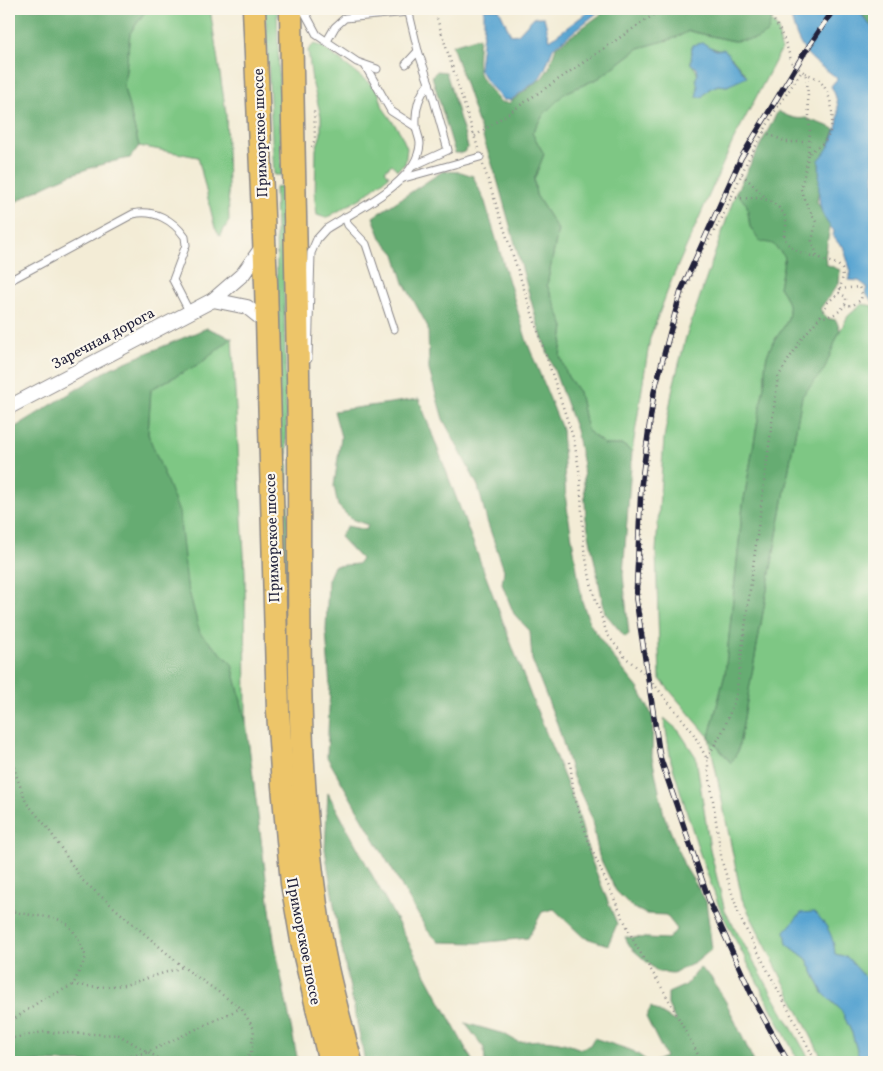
<svg xmlns="http://www.w3.org/2000/svg" width="883" height="1071" viewBox="0 0 883 1071" font-family="Vollkorn,serif">
	<style>
		.green { fill: #7ec784; stroke: #507460; fill-rule: evenodd }
		.forest { fill: #66ac72; stroke: #446756 }
		.water { fill: #59a4d1; stroke: #3e6386 }
		.lines { fill: none; stroke-linecap: round; stroke-linejoin: round }
		.service-casing { stroke: #8a8788; stroke-width: 9 }
		.minor-casing { stroke: #8a8788; stroke-width: 16 }
		.trunk-casing { stroke: #8a8788; stroke-width: 25 }
		.path { stroke: #8a8788; stroke-width: 2.5; stroke-dasharray: 1 4; stroke-linecap: butt }
		.service { stroke: #fff; stroke-width: 7 }
		.minor { stroke: #fff; stroke-width: 14 }
		.trunk { stroke: #edc569; stroke-width: 22 }
		.rail-casing { stroke: #22223b; stroke-width: 5.5 }
		.rail { stroke: #fbf7ec; stroke-width: 4; stroke-dasharray: 11; stroke-linecap: butt }
		.labels { text-anchor: middle; stroke-width: 4.5; stroke-linejoin: round; paint-order: stroke }
		.street-label { font-size: 15px; fill: #22223b; stroke: #fbf7ec }
	</style>
	<rect width="100%" height="100%" fill="#fbf7ec"/>
	<filter id="ink" filterUnits="userSpaceOnUse"><feTurbulence type="fractalNoise" baseFrequency=".02" numOctaves="2"/><feDisplacementMap in="SourceGraphic" scale="10" xChannelSelector="R" yChannelSelector="G"/><feConvolveMatrix kernelMatrix="1 2 1 2 8 2 1 2 1" color-interpolation-filters="sRGB"/></filter>
	<filter id="wash" filterUnits="userSpaceOnUse"><feTurbulence type="fractalNoise" baseFrequency=".0096" numOctaves="4" result="noise"/><feDisplacementMap in="SourceGraphic" scale="20" xChannelSelector="R" yChannelSelector="G"/><feGaussianBlur stdDeviation="1.12" result="paint"/><feColorMatrix in="noise" values="0 0 0 0 0 0 0 0 0 0 0 0 0 0 0 0 0 1.4 0 .05"/><feComposite in="paint" operator="in"/></filter>
	<g filter="url(#wash)">
		<rect width="100%" height="100%" fill="#f3ecd6"/>
		<!-- green -->
		<g class="green">
			<polygon points="147,9 210,9 226,113 229,221 220,236 215,228 198,157 139,146 124,88 130,33"/>
			<polygon points="265,9 277,9 282,175 274,175"/>
			<path d="M771 20 778 29 781 50 733 141 672 279 650 338 632 452 623 445H605L587 430 579 392 568 377 560 356 564 327 547 285 558 230 536 195 534 179 544 154 532 133 544 114 565 93 599 78 639 48 675 38 689 31 734 41 768 32ZM692 45C705 46 723 48 733 59 738 64 740 69 746 74L727 86 718 85 709 89 702 97H697C698 86 701 72 691 64Z"/>
			<polygon points="314,44 323,47 378,90 383,108 400,132 407,148 405,164 397,170 392,164 385,170 389,176 361,198 326,218 317,215 315,200 316,149 321,134 321,116 312,81 308,50"/>
			<polygon points="282,186 290,611 284,612 275,187"/>
			<path d="M736 192 747 205 750 227 773 244 785 257 779 287C805 323 773 328 766 360 765 366 765 373 765 380L743 505 725 674 709 737 731 763 738 751 802 396 811 385 848 316 862 304 874 306V995L873 986 847 957 787 944 807 959 823 993 841 1010 852 1033 859 1057 863 1062H824L742 899 709 737 660 679 656 551 664 438 673 387 686 337Z"/>
			<polygon points="232,338 245,572 246,722 232,664 200,634 148,434 151,389 201,363"/>
			<polygon points="664,718 679,731 696,757 710,849 725,911 811,1062 799,1062 721,912 699,851 671,761"/>
		</g>
		<!-- forest -->
		<g class="forest">
			<path d="M9 9H147L130 33 124 88 139 146 130 158C86 166 47 183 9 206Z"/>
			<path d="M608 9H785L771 20 768 32 757 39 734 41 689 31 675 38 639 48 599 78 565 93 544 114 532 133 544 154 534 180 536 195 558 230 547 285 564 327 560 356 568 377 579 392 587 430 605 445H623L632 452 623 575 629 634 625 637 605 613 586 519 583 465 576 430 539 329 497 179 452 45 479 37C476 76 475 72 500 102L509 103 542 78 549 68 556 47Z"/>
			<polygon points="858,9 874,9 874,30"/>
			<polygon points="437,71 446,72 468,147 463,153 455,153 432,76"/>
			<path d="M778 111C787 116 795 120 806 118 816 123 825 124 835 129L828 150 819 160 820 180 817 202 830 227 825 256 826 264 840 270 839 283 820 309 827 318 836 320 840 330 824 370 802 396 738 751 731 763 709 737 725 674 743 505 765 380C765 373 765 366 766 360 773 328 805 323 779 287L785 257 773 244 760 241 750 227 747 205 736 192Z"/>
			<polygon points="443,171 461,172 473,176 485,202 527,342 562,429 566,501 582,601 590,624 615,660 638,688 653,717 652,757 664,815 684,865 706,901 712,949 695,963 673,973 658,972 630,947 625,937 668,939 677,929 666,915 646,914 632,907 616,891 599,856 591,816 573,777 558,726 532,660 530,631 514,614 502,584 504,570 487,521 478,486 443,419 429,370 428,327 404,283 395,254 381,238 373,217"/>
			<polygon points="207,328 232,338 201,363 151,389 148,434 179,512 187,584 200,633 232,664 246,722 274,940 298,1062 9,1062 9,431 111,368"/>
			<polygon points="419,399 531,696 577,809 590,857 617,924 608,945 583,937 554,909 542,912 528,938 478,943 439,942 427,930 327,757 330,687 326,631 328,580 334,566 358,564 361,559 340,537 347,526 366,530 368,525 351,519 338,506 334,486 341,437 334,411"/>
			<polygon points="328,793 473,1062 365,1062 338,930 325,849"/>
			<polygon points="700,968 710,976 726,1002 754,1062 654,1062 666,1057 646,1017 651,1007 676,1022 668,1005 668,993 686,985"/>
			<path d="M465 1023 504 1034 518 1042C544 1039 556 1039 581 1049L590 1045 594 1038 633 1051 649 1062H485L484 1048Z"/>
		</g>
		<!-- water -->
		<g class="water">
			<polygon points="484,9 499,9 511,35 518,34 534,17 544,17 550,40 592,9 602,9 553,48 545,69 539,79 511,100 503,100 486,81 479,68 484,25"/>
			<path d="M789 9H857L874 30V303L865 293 867 287 859 281 848 280 851 272 843 246 839 244 833 236 834 231C812 207 821 190 819 160 837 140 845 110 831 86L837 79C831 72 825 70 818 64 799 50 794 31 789 9Z"/>
			<polygon points="703,43 716,50 724,49 747,77 727,86 718,85 709,89 702,97 696,97 698,88 696,78 698,74 697,68 691,64 692,45"/>
			<path d="M814 912C827 924 834 937 835 954L847 957 873 986 874 1062H863L859 1057 852 1033 841 1010 823 993 807 959 787 944 785 931 801 913Z"/>
		</g>
	</g>
	<g filter="url(#ink)">
		<g class="lines">
			<!-- service casing -->
			<g class="service-casing">
				<g id="service">
					<polyline points="303,9 317,35 357,62 377,69"/>
					<polyline points="408,9 418,51"/>
					<polyline points="327,41 335,27 345,18 408,12"/>
					<polyline points="366,67 391,111 416,127"/>
					<polyline points="413,166 448,150 429,83"/>
					<polyline points="404,178 480,157"/>
					<polyline points="345,217 348,225 366,244 394,329"/>
					<path d="M9 281 133 214C154 209 173 220 185 237L186 245 173 280 189 311"/>
					<path d="M308 359 311 253 317 239 326 229C355 210 418 183 420 144 420 138 416 132 416 125 415 108 419 96 429 83L418 51 406 64"/>
				</g>
			</g>
			<!-- minor casing -->
			<g class="minor-casing">
				<g id="minor">
					<polyline points="213,300 247,307 267,323"/>
					<polyline points="9,407 213,300 243,274 263,246"/>
				</g>
			</g>
			<!-- trunk casing -->
			<g class="trunk-casing">
				<g id="trunk">
					<polyline points="254,9 266,284 278,711 283,786 292,883 304,952 330,1062"/>
					<path d="M291 9C293 158 298 306 299 455 300 619 294 786 323 949 330 987 341 1025 351 1062"/>
				</g>
			</g>
			<!-- path -->
			<g class="path">
				<polyline points="434,9 478,148"/>
				<path d="M765 9C780 26 786 42 792 64L805 73 807 80 810 133 807 162 801 189 803 197 816 222 812 241 817 255 823 260 837 264 842 269 843 276 839 293"/>
				<polyline points="863,9 874,17"/>
				<polyline points="797,68 836,9"/>
				<path d="M805 73C809 75 815 77 819 80 833 94 838 127 824 142 819 147 813 149 808 154"/>
				<polyline points="764,132 786,142 807,142"/>
				<polyline points="475,136 662,9"/>
				<polyline points="312,147 315,139 314,110"/>
				<polyline points="483,165 574,440 580,476 584,549 592,588 607,634 624,656 648,677 692,731 707,759 722,862 740,918 816,1062"/>
				<polyline points="742,174 766,198"/>
				<path d="M731 197C752 201 764 192 780 209 788 218 787 225 784 235 787 251 806 254 819 258"/>
				<polyline points="840,289 859,287 862,294 861,300 853,305 845,306"/>
				<polyline points="650,679 639,600 644,487 656,392 684,292 700,255 722,218 747,162 775,111 802,71"/>
				<polyline points="9,737 16,775 26,802 47,827 82,880 183,967 241,1008 254,1029 251,1052 245,1062"/>
				<path d="M707 758 724 729 736 696 778 377 802 338 820 317 828 302 839 293 846 297V303C840 313 832 317 820 317"/>
				<polyline points="570,762 574,795 590,846 635,944 665,993 702,1062"/>
				<path d="M9 910C54 924 66 904 86 957L73 985 40 1001 9 1023"/>
				<polyline points="73,985 99,987 125,985 183,967"/>
				<polyline points="9,1039 43,1032 119,1035 165,1062"/>
				<polyline points="107,1062 148,1052 241,1008"/>
			</g>
			<!-- service -->
			<use href="#service" class="service"/>
			<!-- minor -->
			<use href="#minor" class="minor"/>
			<!-- trunk -->
			<use href="#trunk" class="trunk"/>
			<!-- rail casing -->
			<g class="rail-casing">
				<polyline id="rail" points="788,1062 756,1004 710,903 660,757 636,599 641,486 654,392 681,291 741,158 803,55 834,9"/>
			</g>
			<!-- rail -->
			<use href="#rail" class="rail"/>
		</g>
	</g>
	<g class="labels">
		<!-- street labels -->
		<g class="street-label">
			<text transform="translate(260 133) rotate(-92)" y="5">Приморское шоссе</text>
			<text transform="translate(103 338) rotate(-28)" y="5">Заречная дорога</text>
			<text transform="translate(272 538) rotate(-92)" y="5">Приморское шоссе</text>
			<text transform="translate(304 941) rotate(79)" y="5">Приморское шоссе</text>
		</g>
	</g>
	<!-- margin -->
	<rect width="883" height="1071" fill="none" stroke="#fbf7ec" stroke-width="30"/>
</svg>
